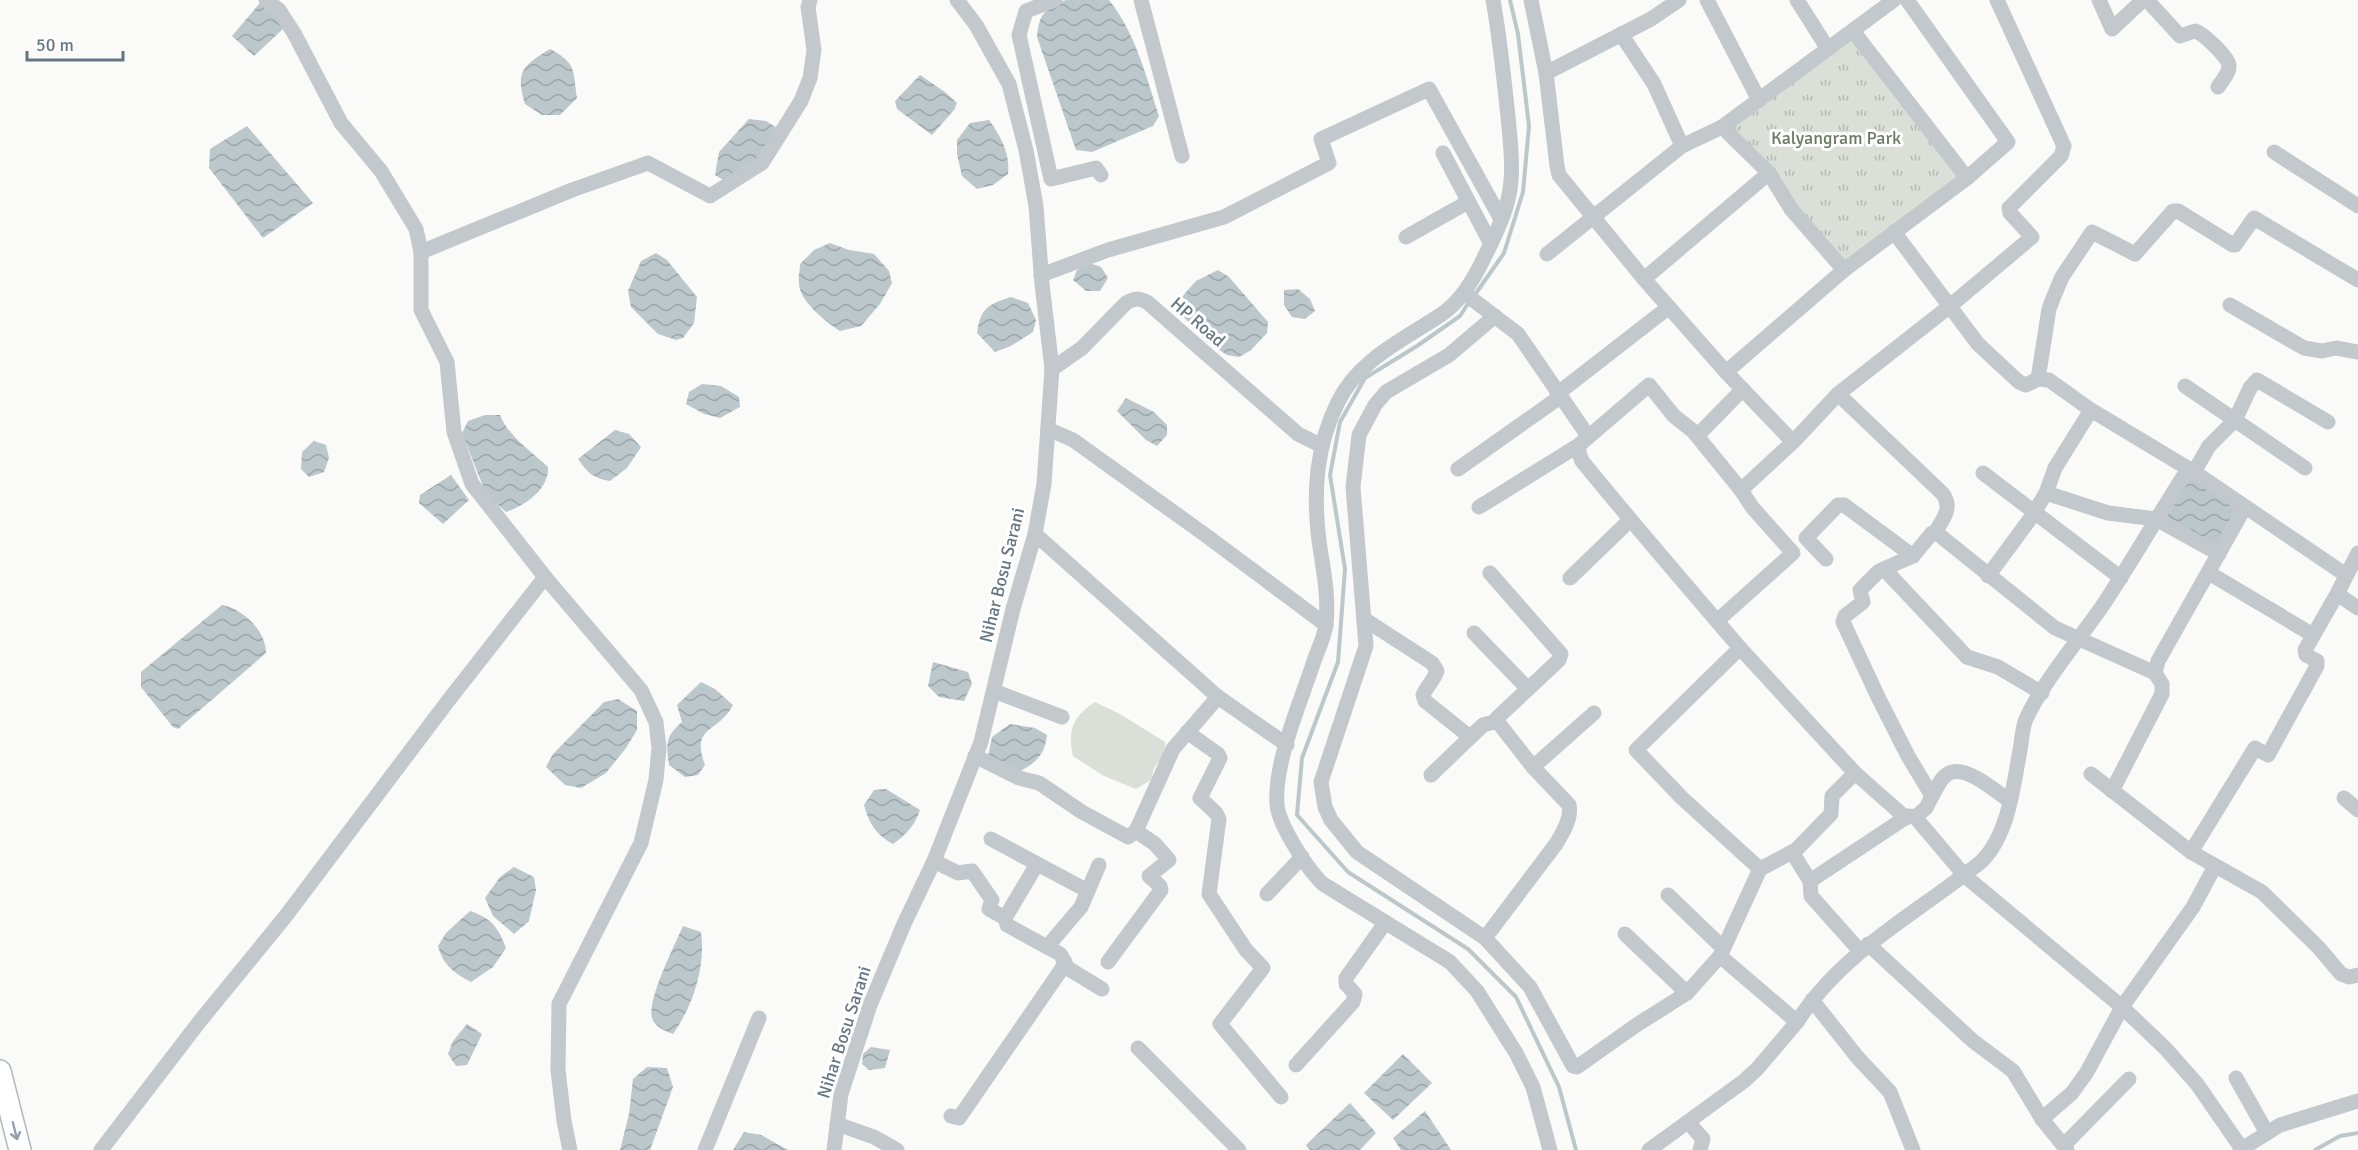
<svg xmlns="http://www.w3.org/2000/svg" width="2358" height="1150" viewBox="0 0 2358 1150" font-family="Signika,sans-serif">
	<style>
		.grass { fill: url(#grass-tufts) }
		.garden { fill: #dadfd7 }
		.water { fill: url(#water-waves) }
		.lines { fill: none; stroke-linecap: round; stroke-linejoin: round }
		.stream { stroke: #bbc7cb; stroke-width: 4 }
		.highway-casing { stroke: #b4b9bd; stroke-width: 24 }
		.minor { stroke: #c3c8cc; stroke-width: 15 }
		.highway { stroke: #fff; stroke-width: 21 }
		.oneway { stroke: #939fa8 }
		.labels { text-anchor: middle; stroke-width: 6; stroke-linejoin: round; paint-order: stroke }
		.park-label { font-size: 18px; fill: #687a64; stroke: #fff }
		.street-label { font-size: 18px; fill: #657683; stroke: #fff }
	</style>
	<defs>
		<pattern id="grass-tufts" width="24" height="20" patternUnits="userSpaceOnUse" patternTransform="scale(1.5)"><rect width="24" height="20" fill="#dadfd7"/><path d="M3 7l-1-3M5 7V3M7 7l1-3M15 17l-1-3M17 17v-4M19 17l1-3" fill="none" stroke="#b4b9b4"/></pattern>
		<pattern id="water-waves" width="16" height="10" patternUnits="userSpaceOnUse" patternTransform="scale(1.5)"><rect width="16" height="10" fill="#bbc7cb"/><path d="M0 5q4-4 8 0t8 0" fill="none" stroke="#9ca6aa"/></pattern>
	</defs>
	<rect width="100%" height="100%" fill="#fafaf8"/>
	<!-- grass -->
	<polygon class="grass" points="1849,34 1960,179 1846,262 1727,128"/>
	<!-- garden -->
	<path class="garden" d="M1095 702 1120 714 1165 742 1166 752 1154 768 1151 780 1136 789 1104 776 1073 756C1067 731 1073 716 1095 702Z"/>
	<!-- water -->
	<g class="water">
		<path d="M1066 0H1109C1136 34 1146 76 1159 116L1153 126 1092 152 1076 150 1037 37C1039 14 1045 8 1066 0Z"/>
		<polygon points="260,3 274,14 283,29 254,56 232,36"/>
		<path d="M550 49C577 63 573 71 577 98L560 115H542L525 104C515 70 523 66 550 49Z"/>
		<polygon points="920,75 945,92 957,103 954,110 932,135 897,109 895,101"/>
		<polygon points="749,119 766,121 779,129 755,164 725,181 715,175 719,152"/>
		<path d="M989 120C1001 137 1010 153 1008 174L993 185 977 189 962 176 957 154V140L970 123Z"/>
		<polygon points="247,126 313,203 263,238 209,168 210,149"/>
		<path d="M830 243 849 250 874 254 889 271 892 283 880 304 861 326 840 331C826 322 799 301 799 283 798 277 800 270 800 264L814 250Z"/>
		<polygon points="656,253 667,260 697,297 694,323 683,338 676,340 658,334 631,307 628,291 641,261"/>
		<polygon points="1089,263 1101,267 1108,278 1100,291 1086,291 1073,280 1077,270"/>
		<polygon points="1218,270 1229,277 1268,322 1267,333 1251,350 1239,357 1227,355 1207,342 1180,313 1179,300 1196,281"/>
		<polygon points="1298,289 1310,299 1315,311 1305,319 1292,317 1284,305 1284,290"/>
		<path d="M1011 297 1028 303 1036 320 1033 332 1011 346 995 352 977 333C980 308 989 304 1011 297Z"/>
		<polygon points="702,384 721,386 739,397 740,407 720,418 704,414 686,404 689,392"/>
		<polygon points="1126,398 1154,412 1167,425 1167,435 1157,446 1146,440 1117,411"/>
		<path d="M485 415H500C508 436 532 452 548 467 549 490 525 505 506 512L486 494 462 433 468 421Z"/>
		<path d="M615 430 629 434 641 447 627 468 610 481C594 479 587 472 578 459Z"/>
		<polygon points="314,441 326,445 329,458 324,472 309,477 301,469 302,452"/>
		<polygon points="451,475 469,500 443,524 419,503 420,495"/>
		<polygon points="2191,476 2239,508 2219,549 2166,518"/>
		<path d="M222 605C243 609 266 631 266 653L178 729 173 727 141 687V672Z"/>
		<polygon points="933,662 968,672 972,684 964,701 939,697 928,686"/>
		<path d="M701 682 715 689 733 705C718 734 690 725 705 765L698 775 685 777 669 765C666 743 665 737 682 722L677 705Z"/>
		<polygon points="618,699 637,711 637,730 626,748 606,773 581,788 565,785 546,767 553,754 604,702"/>
		<path d="M1010 724 1035 728 1047 735C1045 754 1036 763 1020 771L988 756 992 737Z"/>
		<path d="M886 789 920 810C915 825 906 835 893 844 876 835 869 823 864 805L874 790Z"/>
		<polygon points="514,867 534,877 536,890 529,921 514,934 493,916 485,898 500,877"/>
		<path d="M470 911C491 918 498 927 506 948L493 967 471 982C454 973 443 965 438 946L446 933Z"/>
		<path d="M683 926 701 932C706 966 693 1006 673 1034 665 1031 655 1027 652 1018 647 999 675 945 683 926Z"/>
		<polygon points="467,1024 482,1034 467,1065 456,1066 448,1054 453,1041"/>
		<polygon points="871,1047 890,1050 885,1068 869,1070 862,1064 863,1054"/>
		<polygon points="1403,1054 1432,1083 1393,1120 1364,1093"/>
		<polygon points="647,1067 667,1068 673,1087 650,1150 620,1150 629,1114 633,1079"/>
		<polygon points="1350,1103 1376,1133 1360,1150 1310,1150 1306,1145"/>
		<polygon points="1425,1111 1451,1150 1401,1150 1393,1138"/>
		<polygon points="744,1132 761,1135 788,1150 733,1150"/>
	</g>
	<g class="lines">
		<!-- stream -->
		<g class="stream">
			<polyline points="1474,296 1504,253 1523,192 1529,126 1518,34 1510,0"/>
			<polyline points="1469,302 1460,316 1417,346 1365,378 1340,422 1330,475 1345,569 1338,662 1302,758 1297,815 1348,872 1468,949 1516,997 1559,1087 1576,1150"/>
			<polyline points="2315,1150 2340,1136 2358,1133"/>
		</g>
		<!-- highway casing -->
		<g class="highway-casing">
			<polyline id="highway" points="0,1071 20,1150"/>
		</g>
		<!-- minor -->
		<g class="minor">
			<polyline points="266,0 279,10 294,33 341,123 381,171 416,229 421,252 421,310 447,362 454,432 472,484 545,577 641,690 656,722 659,748 656,780 641,843 559,1004 558,1070 564,1121 570,1150"/>
			<polyline points="1055,0 1026,11 1019,35 1051,179 1096,168 1101,175"/>
			<polyline points="1141,0 1182,156"/>
			<path d="M1493 0C1500 39 1504 78 1508 117 1510 138 1513 160 1511 181 1509 209 1495 235 1483 260 1473 280 1461 301 1442 314 1405 339 1359 359 1338 402 1316 446 1313 492 1319 541 1323 568 1329 595 1326 624 1325 636 1318 649 1314 661 1301 701 1274 762 1277 804 1278 824 1308 870 1323 884L1450 962 1477 991 1516 1053 1533 1087 1550 1150"/>
			<polyline points="1531,0 1546,73 1557,166 1559,175 1644,279"/>
			<polyline points="1707,0 1759,100"/>
			<polyline points="1797,0 1828,49"/>
			<polyline points="2099,0 2112,29 2143,0"/>
			<path d="M2147 0 2180 36 2195 31C2203 33 2227 56 2229 65 2230 72 2222 81 2218 87"/>
			<polyline points="1853,31 1967,178"/>
			<polyline points="1621,34 1654,84 1682,146"/>
			<polyline points="1546,73 1651,19 1679,0"/>
			<polyline points="1722,127 1769,173 1791,209 1844,270"/>
			<polyline points="2274,152 2358,206"/>
			<polyline points="1443,153 1491,244"/>
			<polyline points="1769,173 1644,279 1726,372 1844,270 1967,178 2008,142 1907,0"/>
			<polyline points="1894,232 1978,344 2019,382 2026,385 2038,379 2049,380 2091,410 2194,472 2346,575"/>
			<polyline points="1406,237 1468,202"/>
			<polyline points="421,252 572,190 648,163 710,196 762,163 801,101 810,78 814,50 808,7 810,0"/>
			<polyline points="1547,254 1682,146 1722,127 1894,0"/>
			<polyline points="1041,275 1108,250 1224,217 1329,163 1321,139 1429,89 1501,219"/>
			<polyline points="1464,293 1518,334 1588,436"/>
			<polyline points="2230,305 2304,348 2322,351 2336,348 2358,352"/>
			<path d="M1052 369 1082 348 1126 303C1134 298 1138 298 1147 302L1298 434 1320 445"/>
			<polyline points="1726,372 1793,442"/>
			<polyline points="2038,379 2049,309 2054,296 2062,277 2092,232 2135,254 2173,211 2178,211 2233,245 2235,245 2254,218 2358,280"/>
			<polyline points="2185,386 2305,468"/>
			<polyline points="1557,394 1669,307"/>
			<path d="M1838 394 1943 494C1953 509 1943 518 1935 533"/>
			<polyline points="1048,429 1073,440 1204,534 1326,625"/>
			<polyline points="1697,436 1743,389"/>
			<polyline points="1458,469 1560,397"/>
			<polyline points="2194,472 2209,446 2235,420 2250,388 2257,380 2328,422"/>
			<polyline points="1983,473 2121,578"/>
			<polyline points="1741,490 1793,442 1838,394 1950,306 2032,237 2010,213 2009,208 2061,156 2064,146 1997,0"/>
			<polyline points="2046,493 2108,513 2156,519 2219,554"/>
			<polyline points="1479,507 1579,445"/>
			<polyline points="1035,534 1218,697 1287,745"/>
			<polyline points="2358,553 2337,594 2358,608"/>
			<polyline points="1826,559 1806,538 1838,505 1844,505 1913,556"/>
			<polyline points="1884,569 1967,657 1998,667 2042,693"/>
			<path d="M1490 573 1561 654 1559 660 1497 718V721L1533 767 1569 805C1572 818 1563 832 1556 844L1485 938 1530 987 1573 1066 1577 1067 1635 1026 1687 993 1720 956 1760 869 1682 798 1636 750 1740 648C1687 586 1634 525 1582 461L1579 453V445L1649 385 1674 416 1693 431 1741 490 1752 507 1793 553 1717 621"/>
			<polyline points="2209,573 2313,635"/>
			<polyline points="1988,576 2030,519 2046,493 2055,468 2091,410"/>
			<polyline points="1570,578 1630,520"/>
			<path d="M1364 619 1432 663 1437 671C1434 680 1427 686 1423 695L1425 701 1470 737"/>
			<polyline points="1474,633 1528,689"/>
			<polyline points="1740,648 1855,773 1832,796 1831,814 1796,850 1760,869"/>
			<polyline points="994,691 1062,717"/>
			<polyline points="1187,732 1218,754 1220,758 1200,798 1216,813 1219,819 1209,894 1246,950 1263,968 1220,1024 1281,1097"/>
			<polyline points="975,756 1019,778 1039,783 1082,812 1128,837 1136,831 1173,749 1218,697"/>
			<polyline points="1533,767 1594,713"/>
			<polyline points="1855,773 1906,818"/>
			<polyline points="2091,774 2191,852 2262,892 2319,948 2341,974 2349,977 2358,975"/>
			<polyline points="1431,775 1483,725 1497,721"/>
			<polyline points="2112,791 2162,694 2162,684 2155,673 2158,661 2245,507"/>
			<path d="M1932 796C1936 790 1939 781 1945 776 1961 760 1995 791 2010 801"/>
			<polyline points="2344,798 2358,810"/>
			<polyline points="1915,817 1926,808 1932,796 1908,756 1879,699 1843,622 1845,616 1863,602 1860,590 1879,571 1913,556 1932,533 1938,534 2055,628 2155,673"/>
			<polyline points="991,839 1088,891"/>
			<polyline points="1792,852 1810,881 1811,896 1860,951"/>
			<polyline points="2191,852 2255,748 2268,755 2317,666 2317,661 2306,655 2305,650 2337,594"/>
			<polyline points="934,861 958,873 972,871 992,900 989,909 1005,918 1007,925 1060,954 1065,962 1061,970 959,1118 951,1116"/>
			<polyline points="1810,881 1908,816 1915,817 1965,876 2122,1007 2165,1048 2197,1084 2242,1149"/>
			<polyline points="1267,894 1302,857"/>
			<polyline points="1668,895 1723,948"/>
			<polyline points="1005,918 1037,864"/>
			<polyline points="1625,934 1687,993"/>
			<polyline points="1485,938 1357,852 1331,820 1325,807 1321,782 1366,646 1353,487 1359,435 1375,405 1386,392 1449,355 1495,316"/>
			<polyline points="1868,944 1973,1041 2013,1071 2042,1119 2067,1150"/>
			<polyline points="1047,947 1081,907 1099,865"/>
			<path d="M1720 956 1797 1022C1842 951 1918 913 1982 861 2009 833 2013 787 2020 750 2022 740 2022 728 2026 719 2044 680 2079 640 2103 605 2133 560 2159 514 2188 469"/>
			<polyline points="1108,962 1161,890 1160,886 1149,876 1169,860 1155,844 1136,831"/>
			<polyline points="1064,966 1102,989"/>
			<polyline points="1812,1000 1858,1058 1890,1092 1913,1150"/>
			<polyline points="1138,1048 1239,1150"/>
			<polyline points="1296,1065 1353,1002 1355,994 1346,984 1346,978 1385,923"/>
			<polyline points="2236,1078 2267,1133"/>
			<polyline points="2042,1119 2072,1093 2087,1072 2122,1007 2193,907 2215,866"/>
			<polyline points="1688,1122 1703,1139 1700,1150"/>
			<polyline points="837,1124 874,1137 897,1150"/>
			<polyline points="2064,1145 2129,1079"/>
			<polyline points="101,1150 200,1021 285,917 448,701 545,577"/>
			<polyline points="705,1150 759,1018"/>
			<polyline points="834,1150 841,1094 870,1005 904,924 934,861 981,742 1013,609 1035,534 1044,484 1052,369 1042,284 1036,206 1026,150 1009,84 976,25 957,0"/>
			<polyline points="1649,1150 1744,1081 1757,1069 1797,1022"/>
			<polyline points="2240,1150 2280,1125 2358,1101"/>
		</g>
		<!-- highway -->
		<use href="#highway" class="highway"/>
	</g>
	<!-- one-way arrows -->
	<defs><path id="oneway-shaft" d="M-6 0H5M1.5-3L5.5 0L1.5 3" fill="none" stroke-width="1.6" stroke-linecap="round" stroke-linejoin="round" transform="scale(1.5)"/></defs>
	<use class="oneway" href="#oneway-shaft" transform="translate(15 1131) rotate(76)"/>
	<g class="labels">
		<!-- park labels -->
		<g class="park-label">
			<text x="1836" y="144">Kalyangram Park</text>
		</g>
		<!-- street labels -->
		<g class="street-label">
			<text transform="translate(1198 322) rotate(41)" y="6">HP Road</text>
			<text transform="translate(1002 575) rotate(-76)" y="6">Nihar Bosu Sarani</text>
			<text transform="translate(844 1032) rotate(-72)" y="6">Nihar Bosu Sarani</text>
		</g>
	</g>
	<!-- scale -->
	<path d="M27 51v9h96v-9" fill="none" stroke="#657683" stroke-width="3"/>
	<text x="36" y="51" font-size="18" fill="#657683" stroke="#ffffff" stroke-width="4.5" paint-order="stroke">50 m</text>
</svg>
